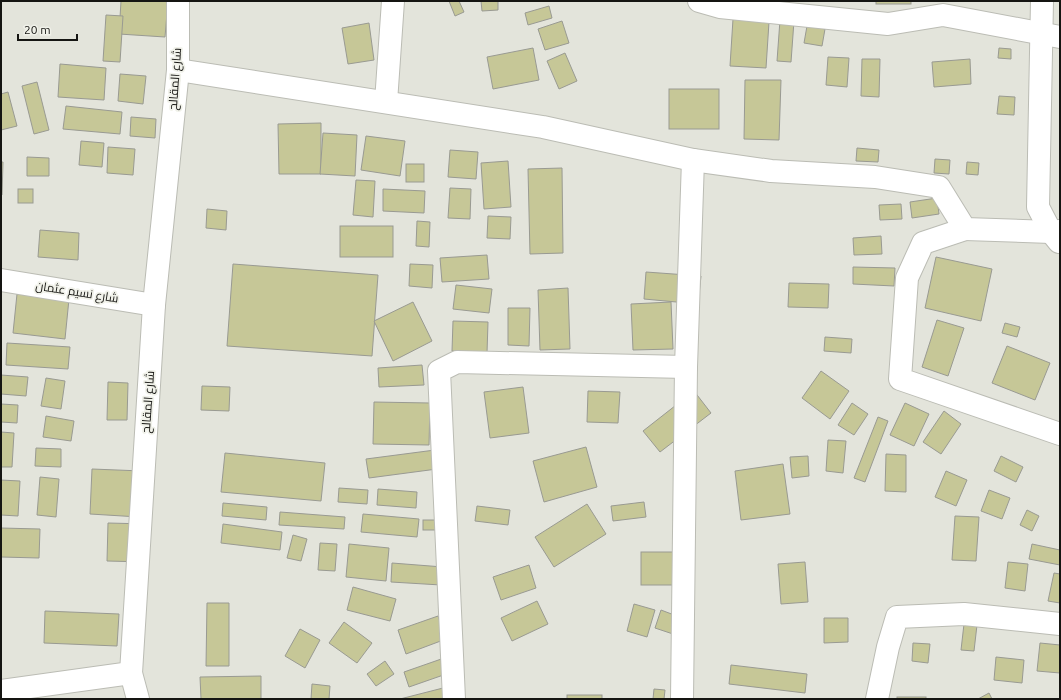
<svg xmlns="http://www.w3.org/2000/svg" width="1061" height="700" viewBox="0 0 1061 700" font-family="Ubuntu,Cairo,sans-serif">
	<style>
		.building { fill: #c6c797; stroke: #999a92 }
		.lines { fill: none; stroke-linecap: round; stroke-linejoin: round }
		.minor-casing { stroke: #bbbcb4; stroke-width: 24 }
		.minor { stroke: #fff; stroke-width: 22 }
		.labels { text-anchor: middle; stroke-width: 3.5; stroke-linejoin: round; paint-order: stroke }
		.street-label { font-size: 12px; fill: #151512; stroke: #f0f1e9 }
	</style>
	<rect width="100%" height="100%" fill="#e3e4db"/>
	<!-- building -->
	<g class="building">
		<polygon points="121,1 168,1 165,37 119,34"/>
		<polygon points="449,1 459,1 464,12 455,16"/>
		<polygon points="481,1 498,1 498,10 482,11"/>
		<rect x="876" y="1" width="35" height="3"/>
		<polygon points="549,6 552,18 528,25 525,13"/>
		<polygon points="106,15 123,16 120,62 103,61"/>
		<polygon points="733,19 769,22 766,68 730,66"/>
		<polygon points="780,20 794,21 791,62 777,61"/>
		<polygon points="562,21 569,43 545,50 538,29"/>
		<polygon points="369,23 374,60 348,64 342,28"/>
		<polygon points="807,26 825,29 822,46 804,43"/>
		<polygon points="533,48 539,80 493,89 487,57"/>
		<polygon points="999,48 1011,49 1011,59 998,58"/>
		<polygon points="565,53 577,81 559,89 547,61"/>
		<polygon points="828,57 849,58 847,87 826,85"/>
		<polygon points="862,59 880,59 879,97 861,96"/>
		<polygon points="970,59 971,84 934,87 932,62"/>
		<polygon points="60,64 106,68 104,100 58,97"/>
		<polygon points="120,74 146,76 143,104 118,101"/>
		<polygon points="745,80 781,80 779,140 744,139"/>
		<polygon points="37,82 49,130 34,134 22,86"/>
		<rect x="669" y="89" width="50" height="40"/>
		<polygon points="8,92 17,126 1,130 1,94"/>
		<polygon points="999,96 1015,97 1014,115 997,114"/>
		<polygon points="66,106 122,112 120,134 63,129"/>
		<polygon points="131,117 156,119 155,138 130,136"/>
		<polygon points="321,123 321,174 279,174 278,124"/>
		<polygon points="323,133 357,135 355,176 320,174"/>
		<polygon points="366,136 405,141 400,176 361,170"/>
		<polygon points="81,141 104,143 102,167 79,165"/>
		<polygon points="108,147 135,149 133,175 107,173"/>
		<polygon points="857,148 879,150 878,162 856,161"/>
		<polygon points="450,150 478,152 476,179 448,177"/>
		<polygon points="27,157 49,158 49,176 27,176"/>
		<polygon points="935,159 950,160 949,174 934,173"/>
		<polygon points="508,161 511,207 484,209 481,163"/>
		<polygon points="1,162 3,162 2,195 1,195"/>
		<polygon points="967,162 979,163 978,175 966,174"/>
		<rect x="406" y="164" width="18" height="18"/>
		<polygon points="562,168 563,253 530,254 528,169"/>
		<polygon points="356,180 375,181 373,217 353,215"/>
		<polygon points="450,188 471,189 470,219 448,218"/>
		<rect x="18" y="189" width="15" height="14"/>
		<polygon points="383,189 425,191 424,213 383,211"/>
		<polygon points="937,198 939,214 912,218 910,202"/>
		<polygon points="901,204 902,219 880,220 879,205"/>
		<polygon points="207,209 227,211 226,230 206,228"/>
		<polygon points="488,216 511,217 510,239 487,238"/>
		<polygon points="417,221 430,222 429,247 416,246"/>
		<rect x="340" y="226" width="53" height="31"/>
		<polygon points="40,230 79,233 78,260 38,257"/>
		<polygon points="881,236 882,254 854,255 853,238"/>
		<polygon points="487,255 489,279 442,282 440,258"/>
		<polygon points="936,257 992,269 981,321 925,308"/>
		<polygon points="233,264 378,275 372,356 227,346"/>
		<polygon points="410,264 433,265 432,288 409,286"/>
		<polygon points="853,267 895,268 894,286 853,284"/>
		<polygon points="646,272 701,276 698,304 644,299"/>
		<polygon points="789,283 829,284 828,308 788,307"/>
		<polygon points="456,285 492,289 489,313 453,309"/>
		<polygon points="568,288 570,349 540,350 538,290"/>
		<polygon points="17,294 69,299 65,339 13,333"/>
		<polygon points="413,302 432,341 393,361 374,321"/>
		<polygon points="671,302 673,349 633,350 631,304"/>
		<polygon points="508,308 530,308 529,346 508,345"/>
		<polygon points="937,320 964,328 948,376 922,367"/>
		<polygon points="453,321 488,322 487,353 452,351"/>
		<polygon points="1005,323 1020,327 1017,337 1002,333"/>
		<polygon points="825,337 852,339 851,353 824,351"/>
		<polygon points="7,343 70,347 68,369 6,365"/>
		<polygon points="1007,346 1050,363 1035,400 992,383"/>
		<polygon points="422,365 424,385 379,387 378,368"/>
		<polygon points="821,371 849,391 830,419 802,398"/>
		<polygon points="1,375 28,377 26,396 1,394"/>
		<polygon points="46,378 65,381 61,409 41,406"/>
		<polygon points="108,382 128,383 127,420 107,420"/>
		<polygon points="202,386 230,387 229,411 201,410"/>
		<polygon points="523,387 529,433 490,438 484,392"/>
		<polygon points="588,391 620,392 618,423 587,422"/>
		<polygon points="694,391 711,413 660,452 643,431"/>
		<polygon points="374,402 430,403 429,445 373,444"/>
		<polygon points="852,403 868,414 854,435 838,425"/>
		<polygon points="905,403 929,414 914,446 890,435"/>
		<polygon points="1,404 18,405 17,423 1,422"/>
		<polygon points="944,411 961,424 941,454 923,442"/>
		<polygon points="46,416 74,421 71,441 43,437"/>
		<polygon points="878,417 888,421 865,482 854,478"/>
		<polygon points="1,432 14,433 12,467 1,467"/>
		<polygon points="828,440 846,441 843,473 826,471"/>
		<polygon points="586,447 597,487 544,502 533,461"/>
		<polygon points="36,448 61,449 61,467 35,466"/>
		<polygon points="435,450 437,469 369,478 366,459"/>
		<polygon points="225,453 325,463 321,501 221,492"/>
		<polygon points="886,454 906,455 906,492 885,491"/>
		<polygon points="808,456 809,476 792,478 790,457"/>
		<polygon points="1001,456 1023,467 1016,482 994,471"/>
		<polygon points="783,464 790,514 741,520 735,471"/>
		<polygon points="92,469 142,471 139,517 90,514"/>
		<polygon points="946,471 967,480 956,506 935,497"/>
		<polygon points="40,477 59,479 56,517 37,515"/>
		<polygon points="1,480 20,481 18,516 1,515"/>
		<polygon points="339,488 368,490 367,504 338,502"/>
		<polygon points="378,489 417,492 416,508 377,505"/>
		<polygon points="989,490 1010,498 1002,519 981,511"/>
		<polygon points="644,502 646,517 613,521 611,506"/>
		<polygon points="223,503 267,507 266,520 222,516"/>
		<polygon points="587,504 606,534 554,567 535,537"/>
		<polygon points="477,506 510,510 508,525 475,521"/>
		<polygon points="1027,510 1039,516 1032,531 1020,525"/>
		<polygon points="280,512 345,517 344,529 279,525"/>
		<polygon points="363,514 419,519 417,537 361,532"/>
		<polygon points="955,516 979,517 976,561 952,560"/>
		<rect x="423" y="520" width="14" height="10"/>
		<polygon points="108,523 147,524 146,562 107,561"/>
		<polygon points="223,524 282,532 280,550 221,543"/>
		<polygon points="1,528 40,529 39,558 1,557"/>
		<polygon points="293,535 307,539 301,561 287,558"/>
		<polygon points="320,543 337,544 335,571 318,570"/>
		<polygon points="349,544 389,548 386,581 346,577"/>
		<polygon points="1032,544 1060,550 1060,565 1029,559"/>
		<rect x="641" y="552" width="47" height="33"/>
		<polygon points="805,562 808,602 781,604 778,564"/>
		<polygon points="1008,562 1028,564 1025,591 1005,588"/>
		<polygon points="392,563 443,567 441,585 391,582"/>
		<polygon points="529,565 536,588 501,600 493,577"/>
		<polygon points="1054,573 1060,574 1060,603 1048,601"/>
		<polygon points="353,587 396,599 390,621 347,610"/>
		<polygon points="537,601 548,624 512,641 501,618"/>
		<polygon points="207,603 229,603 229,666 206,666"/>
		<polygon points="634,604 655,610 647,637 627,631"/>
		<polygon points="661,610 682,618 676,635 655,628"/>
		<polygon points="45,611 119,614 117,646 44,643"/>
		<polygon points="438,616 446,639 406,654 398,630"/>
		<polygon points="824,618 848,618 848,642 824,643"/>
		<polygon points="344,622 372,643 357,663 329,643"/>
		<polygon points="964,624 977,625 974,651 961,650"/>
		<polygon points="300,629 320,640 305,668 285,656"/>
		<polygon points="913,643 930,644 928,663 912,661"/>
		<polygon points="1040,643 1060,645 1060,673 1037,671"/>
		<polygon points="447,657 452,672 409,687 404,672"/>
		<polygon points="996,657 1024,660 1022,683 994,680"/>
		<polygon points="385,661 394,674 376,686 367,674"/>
		<polygon points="731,665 807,674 805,693 729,684"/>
		<polygon points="261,676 261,699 201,699 200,677"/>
		<polygon points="312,684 330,686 329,699 311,699"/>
		<polygon points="443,688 446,699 400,699"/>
		<polygon points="654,689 665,690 664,699 653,699"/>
		<polygon points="989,693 992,699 978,699"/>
		<rect x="567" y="695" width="35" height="4"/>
		<rect x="897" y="697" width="29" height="2"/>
	</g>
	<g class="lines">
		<!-- minor casing -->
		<g class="minor-casing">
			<g id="minor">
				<polyline points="699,1 720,7 888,24 943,15 1060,37"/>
				<polyline points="1042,1 1038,207 1051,232 1059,242"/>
				<polyline points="178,70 543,127 693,160 771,171 875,177 939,187 965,229 1051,232 1060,231"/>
				<polyline points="386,102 393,1"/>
				<polyline points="965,229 923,243 907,278 900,379 1060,434"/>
				<polyline points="1,280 154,305"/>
				<polyline points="131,673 138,699"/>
				<polyline points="1,691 131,673 154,305 178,70 178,1"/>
				<polyline points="454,699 439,371 457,362 686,367"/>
				<polyline points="682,699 686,367 693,160"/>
				<polyline points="877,699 888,647 897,617 964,614 1060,624"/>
			</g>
		</g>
		<!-- minor -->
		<use href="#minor" class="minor"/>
	</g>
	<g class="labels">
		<!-- street labels -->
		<g class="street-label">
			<text transform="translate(175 79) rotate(-86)" y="4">شارع المقالح</text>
			<text transform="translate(77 292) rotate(9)" y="4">شارع نسيم عثمان</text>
			<text transform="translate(148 402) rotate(-86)" y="4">شارع المقالح</text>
		</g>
	</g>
	<!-- border -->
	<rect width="1061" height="700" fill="none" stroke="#151512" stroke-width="4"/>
	<!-- scale -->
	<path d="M18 34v6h59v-6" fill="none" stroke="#151512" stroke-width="2"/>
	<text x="24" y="34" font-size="12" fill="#151512" stroke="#f0f1e9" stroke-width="3" paint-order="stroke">20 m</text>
</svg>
